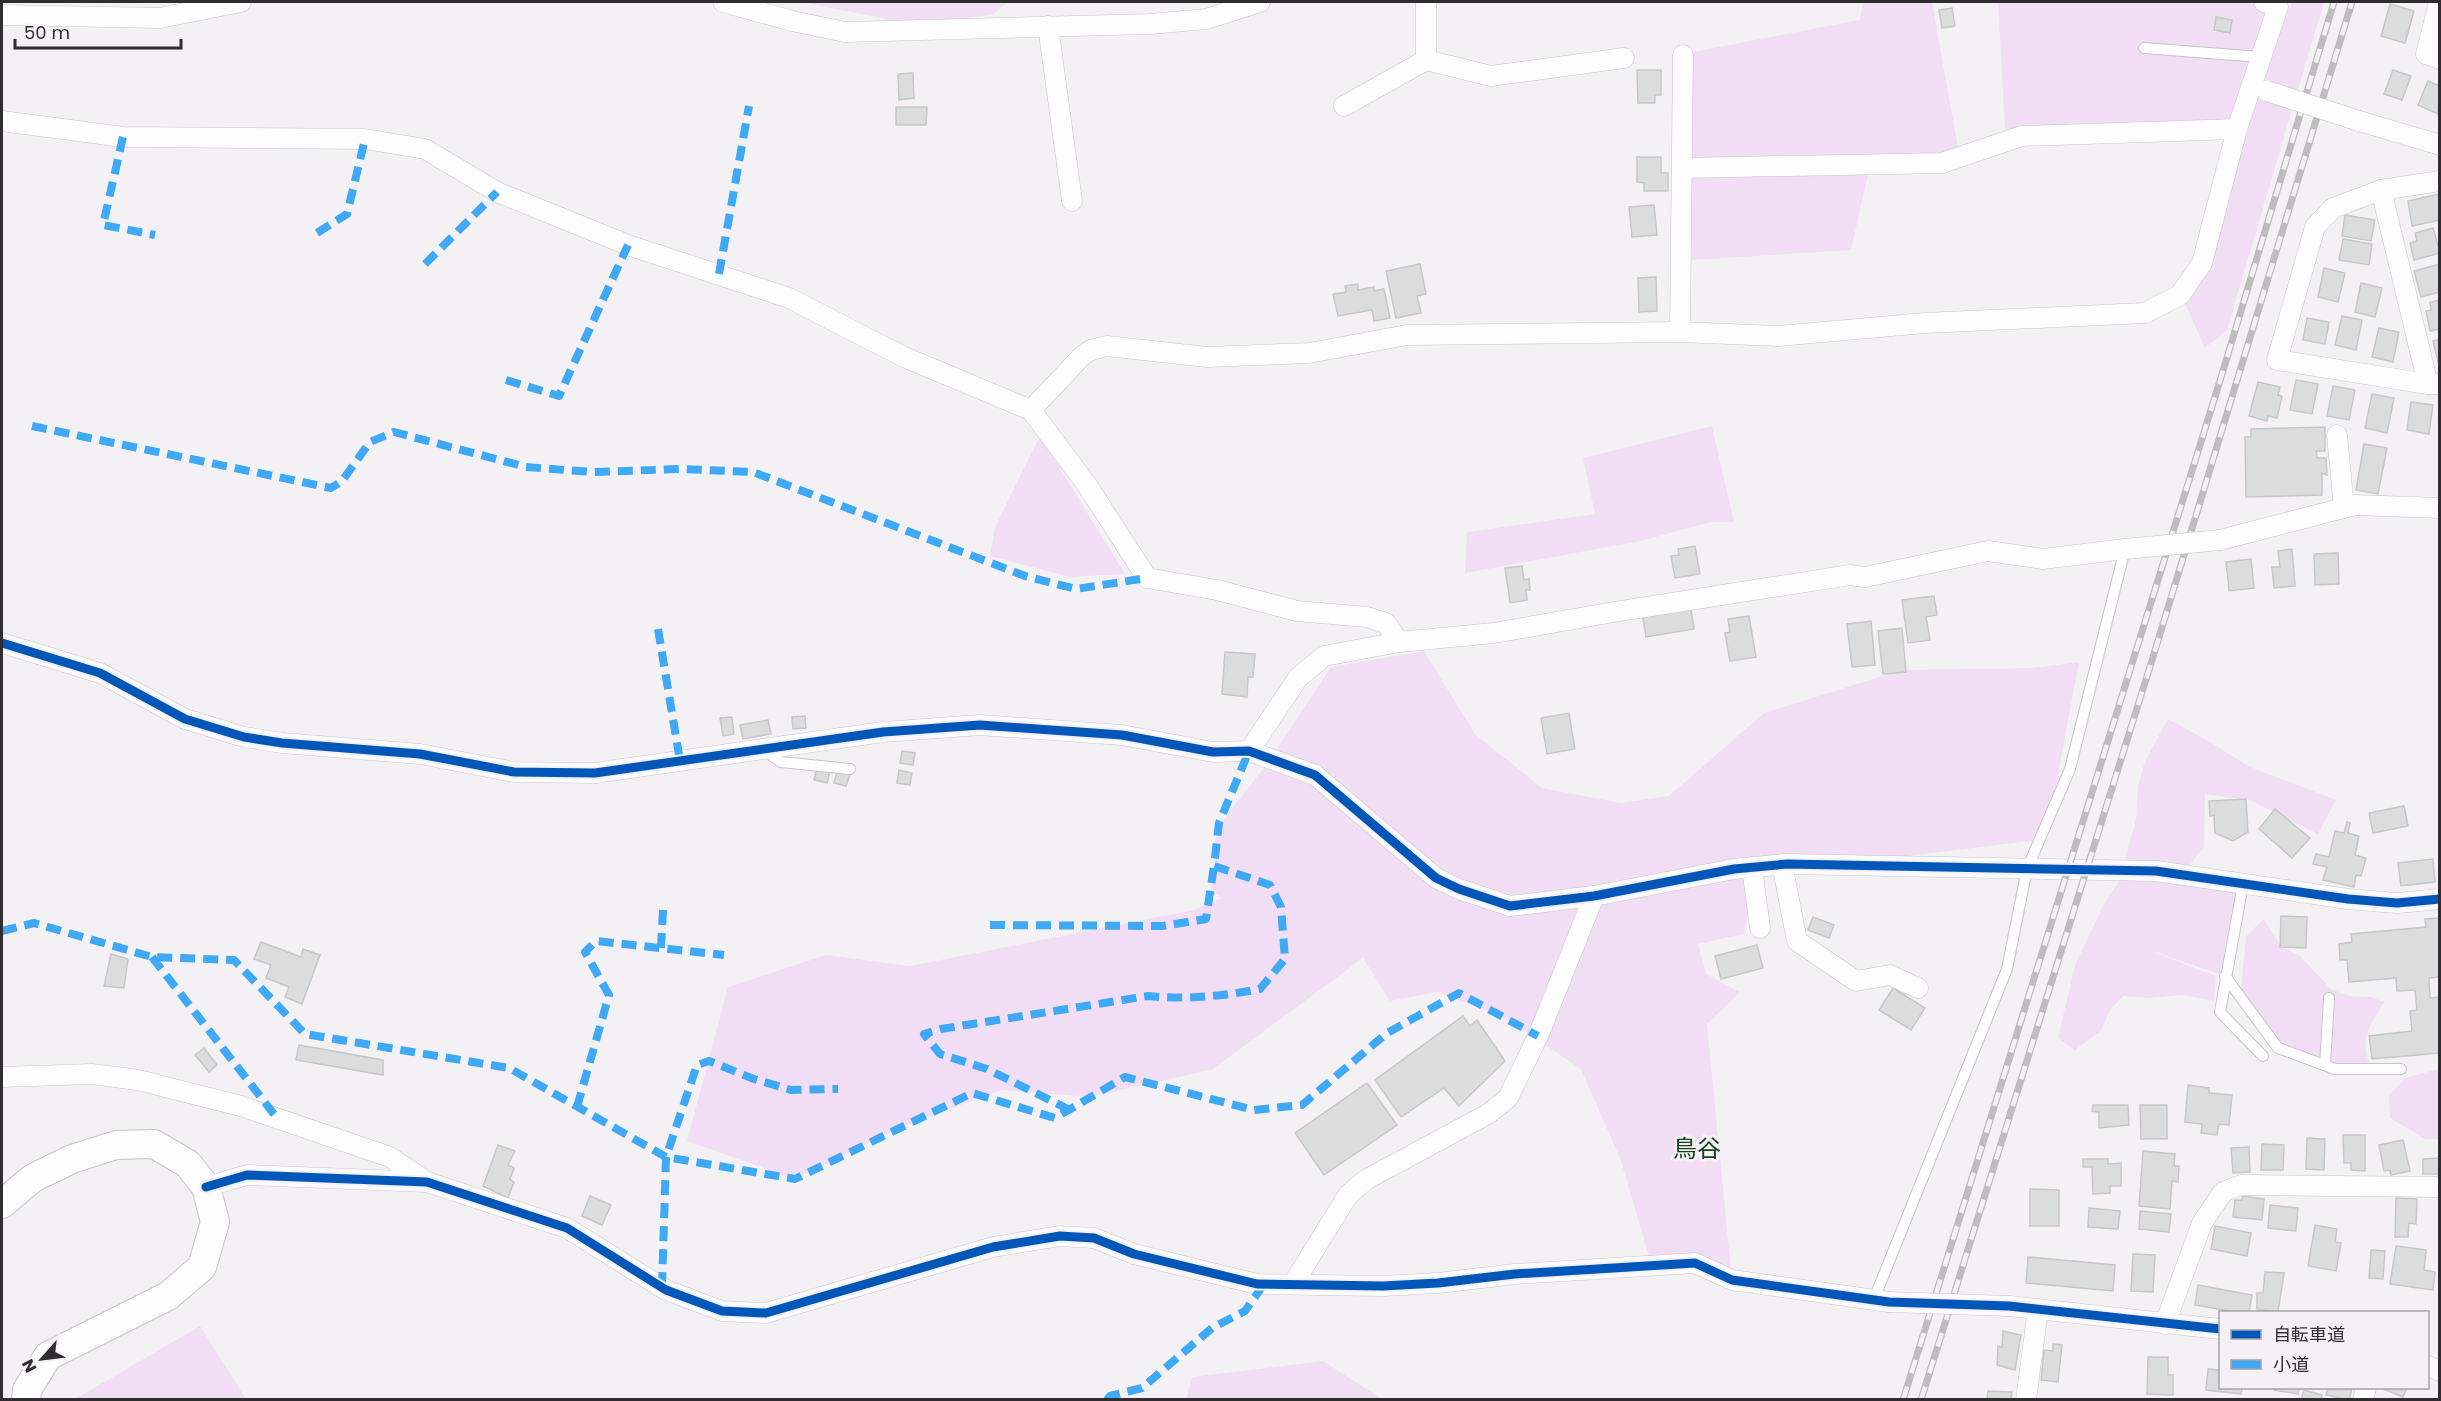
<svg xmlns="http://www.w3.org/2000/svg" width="2441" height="1401" viewBox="0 0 2441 1401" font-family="Poppins,'Noto Sans JP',sans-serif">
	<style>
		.green { fill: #f1def5 }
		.building { fill: #dbdcdc; stroke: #c7c7c8; stroke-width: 1.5 }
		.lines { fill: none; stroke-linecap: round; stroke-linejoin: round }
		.lane-casing { stroke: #c6c4c7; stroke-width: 12 }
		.street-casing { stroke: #c6c4c7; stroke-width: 21 }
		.secondary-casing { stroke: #c6c4c7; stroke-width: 30 }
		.lane { stroke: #fdfdfe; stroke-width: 10 }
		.street { stroke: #fdfdfe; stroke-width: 20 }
		.secondary { stroke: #fdfdfe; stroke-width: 28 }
		.rail-casing { stroke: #bebdbe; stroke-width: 7 }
		.rail { stroke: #f5f0f6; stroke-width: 4.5; stroke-dasharray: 14; stroke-linecap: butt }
		.street-bridge-casing { stroke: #c6c4c7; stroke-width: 21; stroke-linecap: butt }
		.street-bridge { stroke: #fdfdfe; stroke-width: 20 }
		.quiet { stroke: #3fa9f5; stroke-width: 8; stroke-dasharray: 15 8; stroke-linecap: butt }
		.cycleway-casing { stroke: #f5f0f6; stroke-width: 13 }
		.cycleway { stroke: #0057b8; stroke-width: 9 }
		.labels { text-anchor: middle; stroke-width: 6; stroke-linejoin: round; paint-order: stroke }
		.quarter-label { font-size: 24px; fill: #12411c; stroke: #f5f0f6 }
	</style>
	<rect width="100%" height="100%" fill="#f4f1f5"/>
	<!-- green -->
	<g class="green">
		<polygon points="802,2 1008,2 992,15 911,24"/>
		<polygon points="1863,2 1932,2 1958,148 1869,170 1851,250 1692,260 1692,52 1860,20"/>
		<polygon points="1998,2 2257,2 2275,5 2238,126 2141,126 2005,131"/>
		<polygon points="2292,2 2324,2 2227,330 2205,348 2184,301 2253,91"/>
		<polygon points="1712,426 1734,522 1711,522 1641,541 1465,573 1467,532 1595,514 1583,458"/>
		<polygon points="1040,436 1125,574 1070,577 990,556 995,527"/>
		<polygon points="1424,651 1475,734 1542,788 1621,803 1669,796 1764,713 1902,670 2031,668 2079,662 2046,839 1836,865 1768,865 1754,879 1744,934 1698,944 1706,974 1740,992 1707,1024 1732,1280 1652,1266 1620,1158 1581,1069 1502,1016 1437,992 1390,1001 1363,958 1213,1069 1091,1097 1001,1090 906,1125 795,1179 687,1141 728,987 826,955 910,966 1194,910 1222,898 1211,891 1217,828 1266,765 1331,667"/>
		<polygon points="2168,719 2210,742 2248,766 2336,800 2318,834 2250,800 2205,794 2204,847 2189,866 2156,871 2238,883 2225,976 2143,948 2216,976 2214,1001 2182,995 2150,998 2123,996 2110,1010 2101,1031 2075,1050 2058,1038 2075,965 2105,902 2118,882 2136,820 2138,786 2145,761"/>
		<path d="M2264 919 2282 947 2299 955 2331 989 2349 996 2371 997 2384 1002C2370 1027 2358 1038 2371 1066L2355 1075 2283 1047 2241 990 2246 936Z"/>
		<polygon points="2439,1069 2439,1139 2425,1139 2390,1118 2389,1096 2405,1078"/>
		<polygon points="200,1326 246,1399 75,1399"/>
		<polygon points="1323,1361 1382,1399 1186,1399 1192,1377"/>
	</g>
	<!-- building -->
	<g class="building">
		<polygon points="2390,4 2414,11 2405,43 2381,36"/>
		<polygon points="1952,8 1955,26 1942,28 1939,10"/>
		<polygon points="2216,17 2232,20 2230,33 2214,30"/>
		<polygon points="1637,70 1661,70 1661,95 1655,95 1655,103 1638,103"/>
		<polygon points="2393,70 2411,76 2402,100 2384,94"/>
		<polygon points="913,73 914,98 899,100 898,74"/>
		<polygon points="2428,81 2440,86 2438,114 2418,105"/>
		<polygon points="896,107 927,107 926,125 896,125"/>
		<polygon points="1637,157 1661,157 1661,173 1668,173 1668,191 1644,191 1644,183 1637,182"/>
		<polygon points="2440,194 2440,220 2412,226 2408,201"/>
		<polygon points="1654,205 1657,235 1632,237 1629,207"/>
		<polygon points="2345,215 2375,220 2371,241 2342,236"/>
		<polygon points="2433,228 2440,253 2414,260 2410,243 2417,241 2415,233"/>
		<polygon points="2343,239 2372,244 2369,265 2339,260"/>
		<polygon points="1420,264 1426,294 1417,296 1421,313 1396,318 1386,271"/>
		<polygon points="2440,264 2440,292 2421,297 2414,271"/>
		<polygon points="2324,268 2345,273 2338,302 2318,297"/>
		<polygon points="1656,277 1657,311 1639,312 1638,278"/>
		<polygon points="2361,283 2382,288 2375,317 2355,312"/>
		<polygon points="1358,284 1358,290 1374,287 1374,291 1384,289 1390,318 1374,321 1372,310 1338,316 1333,294 1346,292 1345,286"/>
		<polygon points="2440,300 2440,329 2430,331 2426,311 2431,310 2430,302"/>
		<polygon points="2342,316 2362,320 2356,350 2335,345"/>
		<polygon points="2307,318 2329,322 2325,344 2303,340"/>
		<polygon points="2379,328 2399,332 2393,362 2372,357"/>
		<polygon points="2440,339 2440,366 2439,366 2433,341"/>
		<polygon points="2296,380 2318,384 2312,414 2290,410"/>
		<polygon points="2258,382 2280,387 2278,395 2282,396 2277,418 2268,416 2267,421 2249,416"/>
		<polygon points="2333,386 2355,390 2349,420 2327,416"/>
		<polygon points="2372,394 2394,398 2387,433 2365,428"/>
		<polygon points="2411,402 2433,405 2429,434 2407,430"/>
		<polygon points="2325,427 2325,451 2316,451 2317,458 2326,458 2327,475 2322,473 2322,495 2246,497 2245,437 2251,437 2251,429"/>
		<polygon points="2364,444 2387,448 2378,494 2356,490"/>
		<polygon points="1695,546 1700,574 1675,578 1671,556 1679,555 1678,549"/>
		<polygon points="2292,549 2295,586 2274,588 2272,567 2280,567 2278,551"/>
		<polygon points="2338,553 2339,584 2315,585 2314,554"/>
		<polygon points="2251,559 2254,588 2229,591 2226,562"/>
		<polygon points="1522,566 1524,580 1529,579 1530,590 1526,590 1527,600 1510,603 1505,568"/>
		<polygon points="1934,596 1937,615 1926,617 1930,640 1908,643 1902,600"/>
		<polygon points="1690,603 1694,629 1646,637 1642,612"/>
		<polygon points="1749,616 1756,657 1730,661 1725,633 1730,632 1728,619"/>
		<polygon points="1871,621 1875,665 1852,667 1847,624"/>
		<polygon points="1902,628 1906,672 1883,674 1878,631"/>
		<polygon points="1225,652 1255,654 1253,677 1248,677 1247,697 1222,694"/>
		<polygon points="1569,713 1575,749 1547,754 1541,718"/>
		<polygon points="805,716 806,728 793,729 792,717"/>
		<polygon points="732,717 734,734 723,736 720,718"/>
		<polygon points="768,720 771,734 743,739 740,725"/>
		<polygon points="902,751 915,753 913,765 900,763"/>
		<polygon points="817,768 830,771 827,783 814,780"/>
		<polygon points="899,770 912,773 910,785 897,783"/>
		<polygon points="837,771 850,774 846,786 834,783"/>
		<polygon points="2246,799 2248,832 2233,841 2215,833 2214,815 2210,816 2209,801"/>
		<polygon points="2404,806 2408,826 2373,833 2369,813"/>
		<polygon points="2275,809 2310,838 2292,858 2259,829"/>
		<polygon points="2347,822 2350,823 2348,833 2359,836 2355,855 2366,858 2361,876 2356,875 2354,887 2323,880 2327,867 2313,864 2316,854 2329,857 2335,831 2344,833"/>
		<polygon points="2433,859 2435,882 2401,886 2398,863"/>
		<polygon points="2281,916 2307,917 2306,948 2280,947"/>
		<polygon points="1813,917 1834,925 1829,938 1808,930"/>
		<polygon points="2440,918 2440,977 2429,978 2430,998 2440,997 2440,1053 2372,1059 2369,1036 2412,1031 2410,1011 2417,1010 2415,990 2397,991 2396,978 2349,982 2347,960 2340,960 2339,944 2352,942 2351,934 2426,927 2425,919"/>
		<polygon points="261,942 301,957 303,949 320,955 302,1004 285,997 289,987 266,978 271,965 254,959"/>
		<polygon points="1757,945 1763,968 1721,979 1715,956"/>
		<polygon points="111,954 128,959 124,988 104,986"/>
		<polygon points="1893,988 1925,1008 1911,1030 1879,1010"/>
		<polygon points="1463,1016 1470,1026 1477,1020 1505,1061 1459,1106 1444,1088 1401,1117 1375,1080"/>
		<polygon points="299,1045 383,1060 383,1075 296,1060"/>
		<polygon points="204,1048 217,1065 209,1072 195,1055"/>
		<polygon points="1367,1083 1397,1125 1324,1175 1295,1133"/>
		<polygon points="2188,1085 2209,1088 2209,1093 2232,1095 2229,1125 2219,1124 2217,1135 2201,1133 2202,1124 2185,1122"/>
		<polygon points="2093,1105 2128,1105 2129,1125 2099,1128 2099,1112 2092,1111"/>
		<polygon points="2140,1105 2167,1105 2167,1139 2141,1139"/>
		<polygon points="2343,1135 2365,1135 2365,1171 2351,1170 2351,1163 2344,1163"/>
		<polygon points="2307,1138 2325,1139 2324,1170 2306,1169"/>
		<polygon points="2403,1140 2410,1171 2391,1175 2390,1170 2384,1171 2379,1145"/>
		<polygon points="2262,1144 2284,1145 2283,1170 2261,1170"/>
		<polygon points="498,1145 515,1151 508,1165 514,1168 510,1179 514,1182 508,1198 483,1186"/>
		<polygon points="2249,1147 2250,1172 2233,1173 2231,1148"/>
		<polygon points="2143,1151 2175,1154 2174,1166 2179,1166 2178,1182 2172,1181 2170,1209 2139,1206"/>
		<polygon points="2440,1158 2440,1174 2423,1174 2423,1159"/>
		<polygon points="2083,1159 2108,1159 2108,1164 2121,1163 2121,1186 2110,1186 2110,1193 2093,1194 2092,1167 2083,1167"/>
		<polygon points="2030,1189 2059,1190 2059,1226 2030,1226"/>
		<polygon points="590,1196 611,1205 602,1225 582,1216"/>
		<polygon points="2243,1196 2264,1199 2262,1220 2233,1217 2235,1200 2242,1200"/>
		<polygon points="2396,1198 2417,1199 2416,1224 2409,1223 2408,1237 2395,1237"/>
		<polygon points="2270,1205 2298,1208 2296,1231 2268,1228"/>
		<polygon points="2089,1208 2120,1211 2118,1229 2088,1227"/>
		<polygon points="2140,1211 2171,1214 2169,1232 2139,1229"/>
		<polygon points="2315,1225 2337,1229 2335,1242 2341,1243 2336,1271 2308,1266"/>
		<polygon points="2215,1226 2251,1233 2247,1256 2211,1249"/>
		<polygon points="2396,1246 2426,1250 2424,1270 2435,1272 2433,1290 2390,1284"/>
		<polygon points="2371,1250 2385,1251 2383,1279 2369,1278"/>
		<polygon points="2133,1254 2155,1255 2153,1292 2131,1291"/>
		<polygon points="2028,1257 2115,1265 2113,1291 2026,1283"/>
		<polygon points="2265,1272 2284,1273 2278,1312 2257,1309 2257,1293 2263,1293"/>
		<polygon points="2198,1285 2252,1295 2249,1312 2235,1312 2195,1305"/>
		<polygon points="2003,1331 2021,1335 2015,1370 1997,1365 1998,1346 2002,1347"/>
		<polygon points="2053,1344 2062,1345 2058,1382 2041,1380 2044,1350 2053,1351"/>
		<polygon points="2148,1357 2168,1357 2168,1375 2173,1375 2173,1395 2147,1394"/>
		<polygon points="2208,1369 2220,1370 2220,1388 2242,1388 2241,1394 2206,1390"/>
		<polygon points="2274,1388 2299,1388 2298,1394 2274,1390"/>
		<polygon points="2328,1388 2352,1388 2349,1400 2326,1395"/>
		<polygon points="2381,1388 2407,1388 2403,1397"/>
		<polygon points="2304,1390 2322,1395 2321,1400 2301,1400"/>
		<polygon points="1988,1391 2012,1392 2011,1400 1987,1400"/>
	</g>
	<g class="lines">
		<!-- lane casing -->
		<g class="lane-casing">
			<g id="lane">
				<polyline points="2144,48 2260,57"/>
				<polyline points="768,748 773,757 781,762 850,769"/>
				<polyline points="2243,884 2220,1012 2263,1056"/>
				<polyline points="2225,976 2278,1048 2335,1069 2401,1069"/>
				<polyline points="2325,1065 2329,998"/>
				<polyline points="1874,1299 2007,969 2027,869 2070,769 2125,549"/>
			</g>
		</g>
		<!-- street casing -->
		<g class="street-casing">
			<g id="street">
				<polyline points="723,2 792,21 845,32 1150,24 1206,19 1260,2"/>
				<polyline points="2439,2 2426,54 2440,59"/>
				<polyline points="2,15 160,18 241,2"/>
				<polyline points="1048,26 1072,201"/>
				<polyline points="1426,60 1491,76 1624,58"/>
				<polyline points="1344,106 1426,60 1426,2"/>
				<polyline points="2,121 123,137 365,139 425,149 497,192 628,245 789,298 904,357 1031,410 1087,485 1147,578 1217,590 1297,611 1367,617 1386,623 1399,642"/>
				<polyline points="2359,121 2440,145"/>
				<polyline points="1682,168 1942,163 2022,136 2237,129"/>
				<polyline points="2440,181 2381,190 2333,208 2315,227 2277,360 2428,384 2440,384"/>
				<polyline points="2381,190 2428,384"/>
				<polyline points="1680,332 1683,55"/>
				<polyline points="1031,410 1082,356 1091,350 1107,346 1207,357 1309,353 1407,335 1680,332 1778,336 1925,323 2145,313 2180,295 2202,263 2237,129 2278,7 2264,2"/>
				<polyline points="2337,435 2344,508"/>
				<polyline points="2220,540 2355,505 2440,508"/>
				<polyline points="2,643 100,673 185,719 244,737 282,743 420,754 514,772 595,773 883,732 980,725 1122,735 1213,752 1249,751 1315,775 1436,878 1459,889 1510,906 1594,896 1734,869 1787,864 2156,871 2348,899 2397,903 2440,899"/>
				<polyline points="1249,751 1298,678 1324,656 1399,642 1494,633 1614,612 1850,575 1865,577 1988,551 2043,559 2125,549"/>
				<polyline points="1782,864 1797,941 1856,981 1890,975 1918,988"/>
				<polyline points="1752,867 1760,928"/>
				<polyline points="2,1077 92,1074 138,1080 241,1106 390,1157 427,1182"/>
				<polyline points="206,1187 247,1175 427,1182 567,1228 666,1290 722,1311 766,1313 993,1247 1060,1236 1094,1238 1134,1254 1257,1284 1383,1286 1438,1283 1515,1274 1695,1263 1732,1280 1889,1302"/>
				<polyline points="1293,1284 1348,1195 1367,1179 1488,1114 1508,1098 1538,1036 1594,896"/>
				<polyline points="2009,1306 2220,1329"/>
				<polyline points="2165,1324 2202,1223 2223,1192 2241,1185 2440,1187"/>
				<polyline points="2428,1366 2440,1371"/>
				<polyline points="2026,1400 2038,1309"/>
				<polyline points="2363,1400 2366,1388"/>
			</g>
		</g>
		<!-- secondary casing -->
		<g class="secondary-casing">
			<polyline id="secondary" points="2,1204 33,1178 72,1159 116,1145 154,1144 188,1164 206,1187 215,1222 202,1267 168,1296 48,1356 27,1390 26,1400"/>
		</g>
		<!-- lane -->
		<use href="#lane" class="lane"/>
		<!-- street -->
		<use href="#street" class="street"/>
		<!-- secondary -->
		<use href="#secondary" class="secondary"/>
		<!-- rail casing -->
		<g class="rail-casing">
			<g id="rail">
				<polyline points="1903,1400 2219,384 2334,2"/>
				<polyline points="1921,1400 2153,657 2352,2"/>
			</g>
		</g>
		<!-- rail -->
		<use href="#rail" class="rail"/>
		<!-- street-bridge casing -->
		<g class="street-bridge-casing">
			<g id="street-bridge">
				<polyline points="2267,91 2359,121"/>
				<polyline points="2125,549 2220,540"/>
				<polyline points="1889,1302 2009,1306"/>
			</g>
		</g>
		<!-- street-bridge -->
		<use href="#street-bridge" class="street-bridge"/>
		<!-- quiet -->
		<g class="quiet">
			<polyline points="123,137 103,225 155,235"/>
			<polyline points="317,233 347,214 365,139"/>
			<polyline points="425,264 497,192"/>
			<polyline points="719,274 749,106"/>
			<polyline points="506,380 559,396 628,245"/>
			<polyline points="32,426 331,488 342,481 370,442 394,432 526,467 592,472 682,469 753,472 1025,576 1076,589 1147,578"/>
			<polyline points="658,629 680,761"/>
			<polyline points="990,925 1163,926 1206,919 1214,866"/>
			<polyline points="2,931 34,923 152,957 234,960 305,1034 509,1068 666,1157 697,1065 709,1061 754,1079 791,1090 838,1089"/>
			<polyline points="661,948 663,910"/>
			<polyline points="152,957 277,1118"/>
			<polyline points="577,1107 609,995 585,952 596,941 724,955"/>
			<path d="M1070 1110 987 1069 940 1054 924 1034 941 1029 1148 996C1186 1000 1223 996 1260 989L1285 959 1281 907 1270 885 1214 866 1219 823 1249 751"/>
			<polyline points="662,1287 666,1157 795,1179 972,1093 1055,1118 1125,1077 1254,1110 1302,1105 1387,1033 1459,993 1538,1036"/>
			<polyline points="1107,1400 1110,1396 1142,1388 1212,1328 1245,1311 1264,1284"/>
		</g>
		<!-- cycleway casing -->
		<g class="cycleway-casing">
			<g id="cycleway">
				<polyline points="2,643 100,673 185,719 244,737 282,743 420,754 514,772 595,773 883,732 980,725 1122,735 1213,752 1249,751 1315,775 1436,878 1459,889 1510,906 1594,896 1734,869 1787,864 2156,871 2348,899 2397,903 2440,899"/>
				<polyline points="206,1187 247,1175 427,1182 567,1228 666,1290 722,1311 766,1313 993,1247 1060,1236 1094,1238 1134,1254 1257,1284 1383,1286 1438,1283 1515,1274 1695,1263 1732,1280 1889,1302 2009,1306 2220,1329"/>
			</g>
		</g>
		<!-- cycleway -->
		<use href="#cycleway" class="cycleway"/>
	</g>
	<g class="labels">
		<!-- quarter labels -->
		<g class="quarter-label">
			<text x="1697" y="1157">鳥谷</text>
		</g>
	</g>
	<!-- border -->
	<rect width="2441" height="1401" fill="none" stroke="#2f2d30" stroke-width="6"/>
	<!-- legend -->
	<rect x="2219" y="1311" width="210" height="78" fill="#f5f0f6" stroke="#a6a2a7" stroke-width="1.5"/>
	<rect x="2231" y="1330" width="30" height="9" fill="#0057b8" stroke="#a6a2a7" stroke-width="1.5"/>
	<text x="2273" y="1341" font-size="18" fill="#2f2d30">自転車道</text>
	<rect x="2231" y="1360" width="30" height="9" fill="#3fa9f5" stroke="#a6a2a7" stroke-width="1.5"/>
	<text x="2273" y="1371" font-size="18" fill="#2f2d30">小道</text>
	<!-- north arrow -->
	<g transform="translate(42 1359) rotate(242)" stroke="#f5f0f6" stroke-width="4.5" paint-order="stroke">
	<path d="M0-4.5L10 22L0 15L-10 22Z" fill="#2f2d30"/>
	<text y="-9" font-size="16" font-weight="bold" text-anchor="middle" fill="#2f2d30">N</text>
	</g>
	<!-- scale -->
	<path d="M15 39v9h166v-9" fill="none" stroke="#2f2d30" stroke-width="3"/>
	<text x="24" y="39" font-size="18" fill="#2f2d30" stroke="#f5f0f6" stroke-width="4.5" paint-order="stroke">50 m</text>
</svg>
